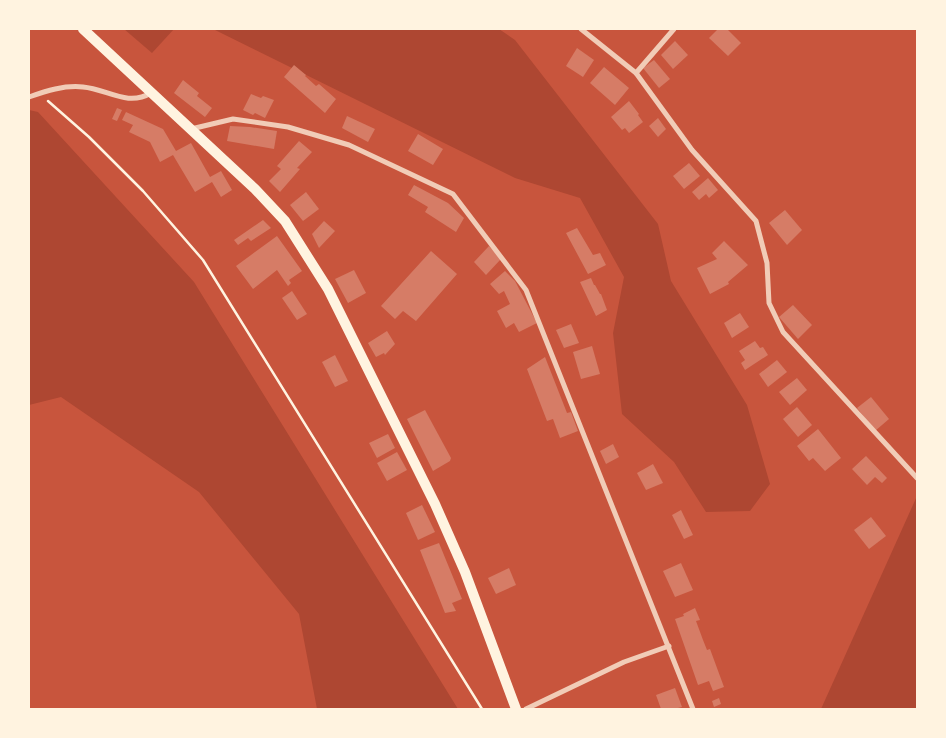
<svg xmlns="http://www.w3.org/2000/svg" width="946" height="738" viewBox="0 0 946 738" font-family="'Exo 2',sans-serif">
	<style>
		.green { fill: #ae4732 }
		.building { fill: #d67c66 }
		.lines { fill: none; stroke-linecap: round; stroke-linejoin: round }
		.path { stroke: #fff3e0; stroke-width: 2.5 }
		.minor { stroke: #f1ccb7; stroke-width: 5 }
		.secondary { stroke: #fff3e0; stroke-width: 10 }
	</style>
	<rect width="100%" height="100%" fill="#c8553d"/>
	<!-- green -->
	<g class="green">
		<polygon points="124,29 174,29 152,53"/>
		<polygon points="213,29 499,29 515,40 658,224 671,281 747,405 770,484 750,511 706,512 674,462 622,414 613,333 624,277 580,198 515,178"/>
		<polygon points="29,110 38,112 194,282 458,709 317,709 299,614 199,492 61,397 29,405"/>
		<polygon points="917,496 917,709 821,709"/>
	</g>
	<!-- building -->
	<g class="building">
		<polygon points="718,29 727,29 741,43 728,56 709,38"/>
		<polygon points="675,41 688,55 673,69 661,55"/>
		<polygon points="577,48 594,60 583,77 566,66"/>
		<polygon points="654,60 670,79 659,88 643,68"/>
		<polygon points="294,65 306,75 305,76 316,86 319,84 336,99 325,113 284,77"/>
		<polygon points="604,67 629,88 615,105 590,83"/>
		<polygon points="183,80 199,93 197,96 212,108 205,117 174,93"/>
		<polygon points="251,94 261,98 263,96 274,100 265,118 255,113 253,115 243,110"/>
		<polygon points="629,101 639,114 638,115 643,122 629,133 625,128 622,130 611,117"/>
		<polygon points="117,108 122,110 117,121 112,119"/>
		<polygon points="126,112 163,129 176,151 191,143 210,177 221,171 232,190 221,197 212,182 195,192 173,155 160,162 150,142 129,132 133,125 122,120"/>
		<polygon points="347,116 375,129 368,142 342,128"/>
		<polygon points="658,118 666,129 658,137 649,126"/>
		<polygon points="230,126 250,127 277,131 274,149 227,141"/>
		<polygon points="418,134 443,149 433,165 408,151"/>
		<polygon points="299,141 312,152 297,168 300,169 280,192 269,181 281,169 277,166"/>
		<polygon points="689,163 700,176 684,189 673,176"/>
		<polygon points="708,178 718,190 709,198 706,194 699,200 692,192"/>
		<polygon points="414,185 448,203 464,218 456,232 425,212 428,207 408,195"/>
		<polygon points="306,192 319,209 303,221 290,205"/>
		<polygon points="785,210 802,230 787,245 769,223"/>
		<polygon points="263,220 271,228 251,241 248,238 238,245 234,240"/>
		<polygon points="324,221 335,231 319,248 312,234"/>
		<polygon points="577,228 593,255 600,253 606,265 588,274 566,233"/>
		<polygon points="277,236 302,271 289,280 291,283 288,286 277,270 253,289 236,266"/>
		<polygon points="724,241 748,265 728,282 729,284 710,294 697,268 717,259 712,253"/>
		<polygon points="489,246 501,259 486,275 474,262"/>
		<polygon points="431,251 457,274 416,321 403,311 395,319 381,306"/>
		<polygon points="354,270 366,293 348,303 335,279"/>
		<polygon points="505,271 515,281 537,323 519,332 514,323 506,328 497,311 510,304 504,291 499,294 490,284"/>
		<polygon points="591,278 594,285 595,285 600,294 601,294 607,310 596,316 580,282"/>
		<polygon points="292,291 307,314 297,320 282,298"/>
		<polygon points="793,305 812,325 798,339 779,317"/>
		<polygon points="740,313 749,327 732,338 724,323"/>
		<polygon points="571,324 579,343 564,348 556,330"/>
		<polygon points="387,331 395,344 385,355 384,353 376,357 368,343"/>
		<polygon points="755,341 760,348 763,347 768,355 745,370 741,363 745,360 739,351"/>
		<polygon points="592,346 600,374 581,379 573,352"/>
		<polygon points="335,355 348,381 335,387 322,362"/>
		<polygon points="545,357 567,413 571,412 578,431 560,438 553,419 547,421 527,369"/>
		<polygon points="777,360 787,372 768,387 759,374"/>
		<polygon points="797,378 807,390 790,405 779,392"/>
		<polygon points="871,397 889,419 875,431 857,408"/>
		<polygon points="797,407 812,425 798,437 783,419"/>
		<polygon points="425,410 451,458 450,461 433,471 407,419"/>
		<polygon points="818,429 841,458 825,471 813,458 809,461 797,446"/>
		<polygon points="388,434 395,448 377,458 369,443"/>
		<polygon points="613,444 619,457 606,464 600,451"/>
		<polygon points="397,452 407,470 387,481 377,463"/>
		<polygon points="866,456 887,478 882,483 875,477 867,485 852,469"/>
		<polygon points="653,464 663,483 646,490 637,473"/>
		<polygon points="422,505 435,532 418,540 406,513"/>
		<polygon points="681,510 693,535 684,539 672,515"/>
		<polygon points="871,517 886,536 869,549 854,530"/>
		<polygon points="439,543 462,599 452,603 456,611 445,613 420,550"/>
		<polygon points="681,563 693,590 675,597 663,571"/>
		<polygon points="509,568 516,585 496,594 488,578"/>
		<polygon points="695,608 700,620 696,621 703,640 707,650 710,649 724,687 713,691 709,681 698,685 675,619 684,616 683,614"/>
		<polygon points="675,688 682,707 674,709 661,709 656,695"/>
		<polygon points="719,698 721,704 714,707 712,701"/>
	</g>
	<g class="lines">
		<!-- path -->
		<polyline class="path" points="48,101 89,137 143,191 203,260 482,709"/>
		<!-- minor -->
		<g class="minor">
			<polyline points="581,29 636,73 692,150 756,221 767,263 769,303 783,332 917,478"/>
			<polyline points="636,73 674,29"/>
			<path d="M29 97C46 91 64 85 83 87 107 89 127 107 151 93"/>
			<polyline points="191,129 233,119 288,127 349,145 453,194 526,290 693,709"/>
			<polyline points="526,709 624,662 669,646"/>
		</g>
		<!-- secondary -->
		<polyline class="secondary" points="83,29 255,189 285,221 328,289 435,504 465,572 516,709"/>
	</g>
	<!-- border -->
	<rect width="946" height="738" fill="none" stroke="#fff3e0" stroke-width="60"/>
</svg>
